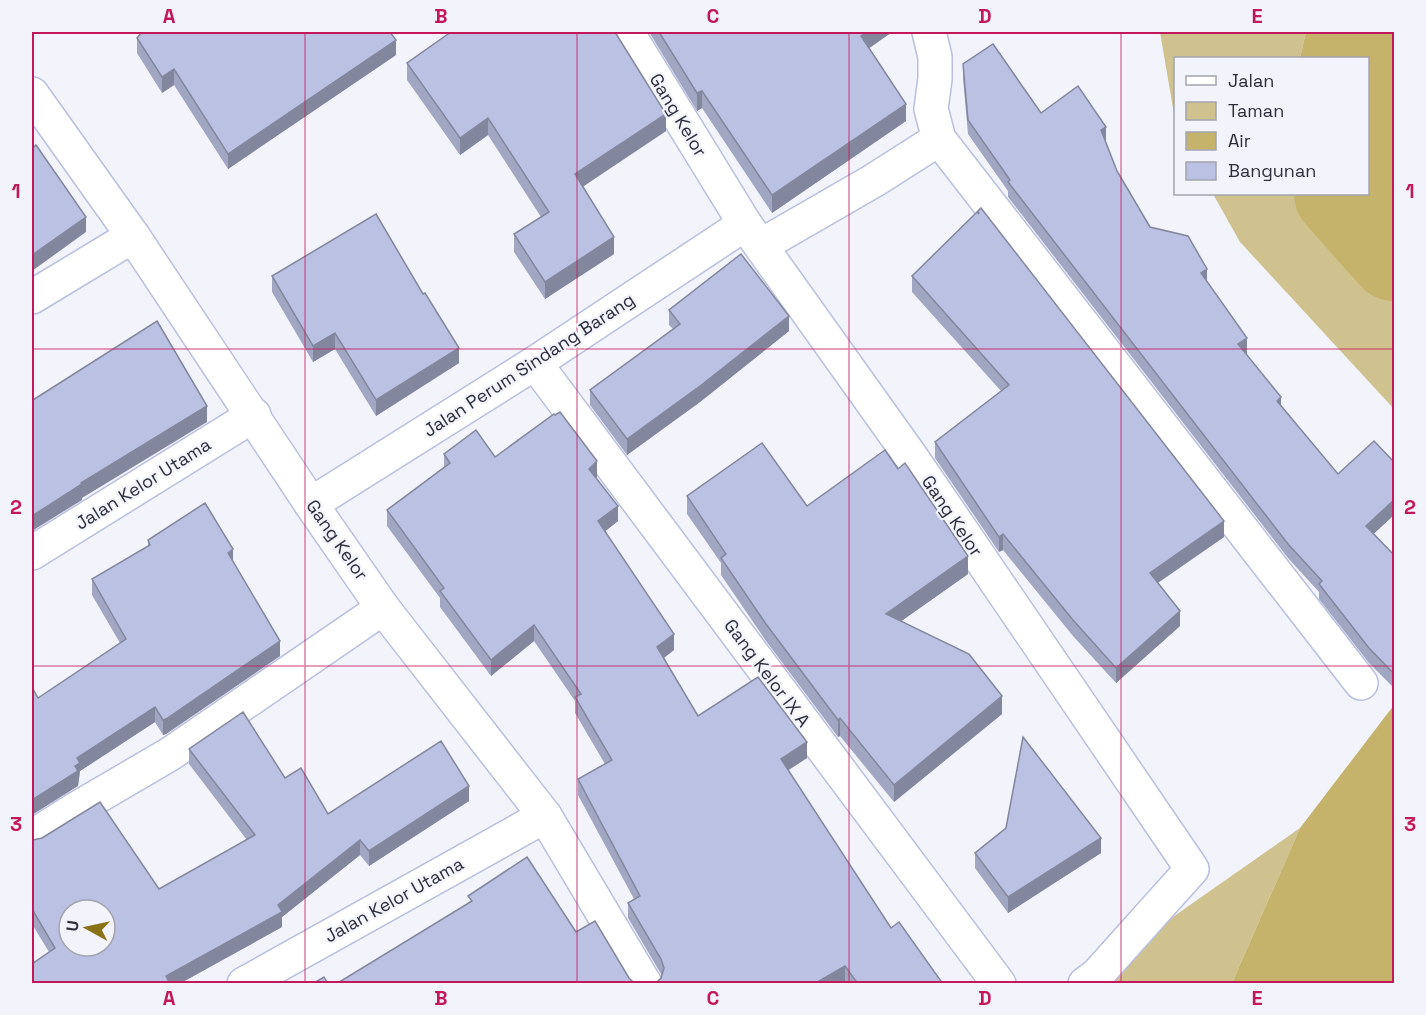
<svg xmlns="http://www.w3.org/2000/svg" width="1426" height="1015" viewBox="0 0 1426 1015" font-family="'Space Grotesk',sans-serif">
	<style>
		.green { fill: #d0c28e }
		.water { fill: #c6b36b }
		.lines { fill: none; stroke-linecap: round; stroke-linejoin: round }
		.river { stroke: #c6b36b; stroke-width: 90 }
		.street-casing { stroke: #b9bfdf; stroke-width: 36 }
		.street { stroke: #fff; stroke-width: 33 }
		.wall { fill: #a1a6c2 }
		.shaded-wall { fill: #83879e }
		.building { fill: #bbc1e2; stroke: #83879e; stroke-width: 1.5; fill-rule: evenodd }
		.grid { fill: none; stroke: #c2185b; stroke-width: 1.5; stroke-opacity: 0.55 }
		.labels { text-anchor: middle; stroke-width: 4.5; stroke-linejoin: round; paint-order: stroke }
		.street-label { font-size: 18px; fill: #2b2d3a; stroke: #f3f4fb }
		.neatline { fill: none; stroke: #c2185b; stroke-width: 2 }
		.grid-label { font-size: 20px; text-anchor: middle; font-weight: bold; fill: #c2185b }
	</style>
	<rect width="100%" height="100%" fill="#f3f4fb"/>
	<!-- green -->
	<g class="green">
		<polygon points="1160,32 1306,32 1300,58 1176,58 1175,120"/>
		<polygon points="1213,194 1339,194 1394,256 1394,409 1240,242"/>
		<polygon points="1300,828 1232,983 1085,984 1120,954"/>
	</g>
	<!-- water -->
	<g class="water">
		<polygon points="1306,32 1394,32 1394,256 1339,194 1368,194 1368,58 1300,58"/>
		<polygon points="1394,705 1394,983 1232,983 1300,828"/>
	</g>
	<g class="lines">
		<!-- river -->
		<polyline class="river" points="1339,194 1394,256"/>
		<!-- street casing -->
		<g class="street-casing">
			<g id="street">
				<polyline points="627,32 745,224 912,458 1192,869 1097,975 1085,984"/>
				<polyline points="929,32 935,57 935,79 931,109 939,139 1361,683"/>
				<polyline points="32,94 133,236 311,504 383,608 545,816 645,984"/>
				<polyline points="762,245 873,181 939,139"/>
				<polyline points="32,297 133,236"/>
				<polyline points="535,363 999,984"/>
				<polyline points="311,504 535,363 745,224"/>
				<polyline points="32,553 254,415"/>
				<polyline points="32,837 76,809 170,754 383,608"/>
				<polyline points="244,984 545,816"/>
			</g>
		</g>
		<!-- street -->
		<use href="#street" class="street"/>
	</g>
	<!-- wall -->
	<g class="wall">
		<polygon points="649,32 892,32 869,48 906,121 772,213 702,108 697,111"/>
		<polygon points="137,38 396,55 228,169 174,85 162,93 137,53"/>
		<polygon points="407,63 666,131 583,186 614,254 545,299 514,252 514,234 541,217 488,135 460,155 407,80"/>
		<polygon points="963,64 1041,113 1106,142 1117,171 1150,227 1207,281 1247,353 1246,353 1281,406 1338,474 1395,463 1395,514 1373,534 1395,556 1395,689 1369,663 1319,599 1319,592 1288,558 1008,197 1008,191 968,134 963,79"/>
		<polygon points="272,276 459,363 376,416 335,349 313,362 272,292"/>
		<polygon points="912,276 1224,537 1158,583 1180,626 1116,683 1073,636 1003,550 999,552 935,458 935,442 1001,391 912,292"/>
		<polygon points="669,310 789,331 700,402 627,455 590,405 590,390 673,329 669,325"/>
		<polygon points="444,454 495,457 597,477 596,477 618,521 605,531 674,650 664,658 698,716 807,758 788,770 891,928 944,984 846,984 845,981 841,984 655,984 661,978 661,974 628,918 628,903 634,899 578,795 578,779 605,764 575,713 575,701 534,641 491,676 440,607 440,598 387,526 387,510 444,467"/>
		<polygon points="687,496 807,506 968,574 901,621 1002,714 894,802 840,736 838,737 766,641 721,575 721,563 687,514"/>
		<polygon points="148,540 233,562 280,656 166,734 163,735 155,722 80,771 78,786 38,698 120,643 92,595 92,579 148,546"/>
		<polygon points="189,749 285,778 328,814 469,801 369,866 360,855 282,917 282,927 179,984 32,984 49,952 32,924 32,840 159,889 247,840 189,764"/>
		<polygon points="975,853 1101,853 1008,913 975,868"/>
	</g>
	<!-- shaded-wall -->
	<g class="shaded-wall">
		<polygon points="868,32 892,32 861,54 861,36"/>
		<polygon points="396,40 396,55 228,169 228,154"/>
		<polygon points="174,69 174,85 162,93 162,77"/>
		<polygon points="702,91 702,108 697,111 697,93"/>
		<polygon points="906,104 906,121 772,213 772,195"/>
		<polygon points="666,114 666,131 575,192 575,174"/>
		<polygon points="488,118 488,135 460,155 460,138"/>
		<polygon points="1106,127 1106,142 1101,130"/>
		<polygon points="86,217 86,232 32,271 32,255"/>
		<polygon points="614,237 614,254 545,299 545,282"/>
		<polygon points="1207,269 1207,284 1201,273"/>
		<polygon points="789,316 789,331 700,402 627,455 627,439"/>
		<polygon points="335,333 335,349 313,362 313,346"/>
		<polygon points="1247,338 1247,353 1238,359 1238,344"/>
		<polygon points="459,348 459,363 376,416 376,400"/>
		<polygon points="1281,397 1281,412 1277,401"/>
		<polygon points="207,406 207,422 82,498 82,500 32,531 32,516 81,483"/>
		<polygon points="597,461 597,477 589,485 589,469"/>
		<polygon points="1395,499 1395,514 1366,541 1366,526"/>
		<polygon points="618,506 618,521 598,537 598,521"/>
		<polygon points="1224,521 1224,537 1150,588 1150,573"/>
		<polygon points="1003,534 1003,550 999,552 999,537"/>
		<polygon points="233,549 233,564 228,553"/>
		<polygon points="968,556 968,574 886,632 886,614"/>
		<polygon points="1180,611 1180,626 1116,683 1116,668"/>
		<polygon points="534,625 534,641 491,676 491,660"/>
		<polygon points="674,634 674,650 657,663 657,647"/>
		<polygon points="280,641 280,656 166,734 163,735 163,720"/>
		<polygon points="1002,696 1002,714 894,802 894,785"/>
		<polygon points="155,707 155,722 80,771 78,786 32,815 32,800 75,766 77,758"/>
		<polygon points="840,718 840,736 838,737 838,720"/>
		<polygon points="807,742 807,758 781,775 781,759"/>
		<polygon points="469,786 469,801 369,866 369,851"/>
		<polygon points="1101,838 1101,853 1008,913 1008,897"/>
		<polygon points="360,840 360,855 282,917 282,927 179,984 166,984 166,976 278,905"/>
		<polygon points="845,966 845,981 841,984 814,984"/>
	</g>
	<!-- building -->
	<g class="building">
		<polygon points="142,32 390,32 396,40 228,154 174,69 162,77 137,38"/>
		<polygon points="451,32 615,32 666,114 575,174 614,237 545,282 514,234 549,212 488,118 460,138 407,63"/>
		<polygon points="659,32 868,32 861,36 906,104 772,195 702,91 697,93"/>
		<polygon points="993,44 1041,113 1078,86 1106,127 1101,130 1117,171 1150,227 1188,236 1207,269 1201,273 1247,338 1238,344 1281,397 1277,401 1338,474 1374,441 1395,463 1395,499 1366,526 1395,556 1395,675 1369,648 1319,584 1322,581 1288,544 1008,182 1010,180 968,120 963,64"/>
		<polygon points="36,145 86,217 32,255 32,149"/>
		<polygon points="981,208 1224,521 1150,573 1180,611 1116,668 1073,620 1003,534 999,537 935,442 1009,385 912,276 977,212 979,214 978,211"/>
		<polygon points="376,214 423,294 425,293 459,348 376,400 335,333 313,346 272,276"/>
		<polygon points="741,254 789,316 700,386 627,439 590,390 680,324 669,310"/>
		<polygon points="157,321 207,406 81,483 82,484 32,516 32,397 33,400"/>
		<polygon points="560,412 597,461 589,469 618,506 598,521 674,634 657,647 698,716 758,677 807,742 781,759 891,928 899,922 943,984 858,984 845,966 814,984 655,984 661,978 664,968 661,959 628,903 640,896 578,779 612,760 575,697 581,694 534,625 491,660 440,591 444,588 387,510 450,463 444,454 476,430 495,457 554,414 555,415"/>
		<polygon points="762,443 807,506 885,450 898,469 905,463 968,556 886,614 969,654 1002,696 894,785 840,718 838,720 766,624 721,558 726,554 687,496"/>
		<polygon points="205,503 233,549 228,553 280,641 166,719 163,720 155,707 77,758 80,763 75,766 78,771 32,800 32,689 33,689 38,698 126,639 92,579 150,545 148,540"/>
		<path d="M243 712 285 778 301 768 328 814 441 741 469 786 369 851 360 840 278 905 282 912 166 976 170 984H32V964L55 948 32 909V840H33L42 838 100 802 159 889 255 835 189 749ZM69 910H105V946H69Z"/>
		<polygon points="1023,737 1101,838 1008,897 975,853 1006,828"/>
		<polygon points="527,857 576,932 595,921 629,978 635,984 336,984 472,901 468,896"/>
		<polygon points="324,977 328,984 312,984"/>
	</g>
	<!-- grid -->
	<path class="grid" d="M305 32V984M577 32V984M849 32V984M1121 32V984M32 349H1394M32 666H1394"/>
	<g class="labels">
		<!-- street labels -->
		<g class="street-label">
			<text transform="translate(678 115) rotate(59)" y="6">Gang Kelor</text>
			<text transform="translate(529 365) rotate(-33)" y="6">Jalan Perum Sindang Barang</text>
			<text transform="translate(143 484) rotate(-32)" y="6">Jalan Kelor Utama</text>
			<text transform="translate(952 516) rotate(56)" y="6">Gang Kelor</text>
			<text transform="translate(337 540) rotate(55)" y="6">Gang Kelor</text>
			<text transform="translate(767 673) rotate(53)" y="6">Gang Kelor IX A</text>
			<text transform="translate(394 900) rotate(-29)" y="6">Jalan Kelor Utama</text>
		</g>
	</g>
	<!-- border -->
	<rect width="1426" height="1015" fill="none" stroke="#f3f4fb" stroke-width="66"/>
	<!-- legend -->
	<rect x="1174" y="57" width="195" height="138" fill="#f3f4fb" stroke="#a3a4ae" stroke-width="1.5"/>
	<rect x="1186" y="76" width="30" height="9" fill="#ffffff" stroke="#a3a4ae" stroke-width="1.5"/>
	<text x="1228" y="87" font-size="18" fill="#2b2d3a">Jalan</text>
	<rect x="1186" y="102" width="30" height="18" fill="#d0c28e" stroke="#a3a4ae" stroke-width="1.5"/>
	<text x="1228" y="117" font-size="18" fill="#2b2d3a">Taman</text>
	<rect x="1186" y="132" width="30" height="18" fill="#c6b36b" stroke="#a3a4ae" stroke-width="1.5"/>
	<text x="1228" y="147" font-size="18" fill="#2b2d3a">Air</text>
	<rect x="1186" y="162" width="30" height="18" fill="#bbc1e2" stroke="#a3a4ae" stroke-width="1.5"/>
	<text x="1228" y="177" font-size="18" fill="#2b2d3a">Bangunan</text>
	<!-- north arrow -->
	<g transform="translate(87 928) rotate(278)"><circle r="28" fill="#f3f4fb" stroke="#a3a4ae" stroke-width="1.5"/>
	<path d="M0-4.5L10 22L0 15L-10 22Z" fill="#887214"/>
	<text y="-9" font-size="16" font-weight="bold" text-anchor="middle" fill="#2b2d3a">U</text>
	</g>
	<rect x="33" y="33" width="1360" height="949" class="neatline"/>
	<g class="grid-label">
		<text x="169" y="23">A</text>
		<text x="441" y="23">B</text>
		<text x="713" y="23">C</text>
		<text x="985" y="23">D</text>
		<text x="1257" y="23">E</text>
		<text x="16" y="198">1</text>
		<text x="1410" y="198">1</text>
		<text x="16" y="514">2</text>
		<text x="1410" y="514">2</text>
		<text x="16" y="831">3</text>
		<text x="1410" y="831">3</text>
		<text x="169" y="1005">A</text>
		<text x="441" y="1005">B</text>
		<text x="713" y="1005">C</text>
		<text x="985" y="1005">D</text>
		<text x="1257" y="1005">E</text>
	</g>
</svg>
